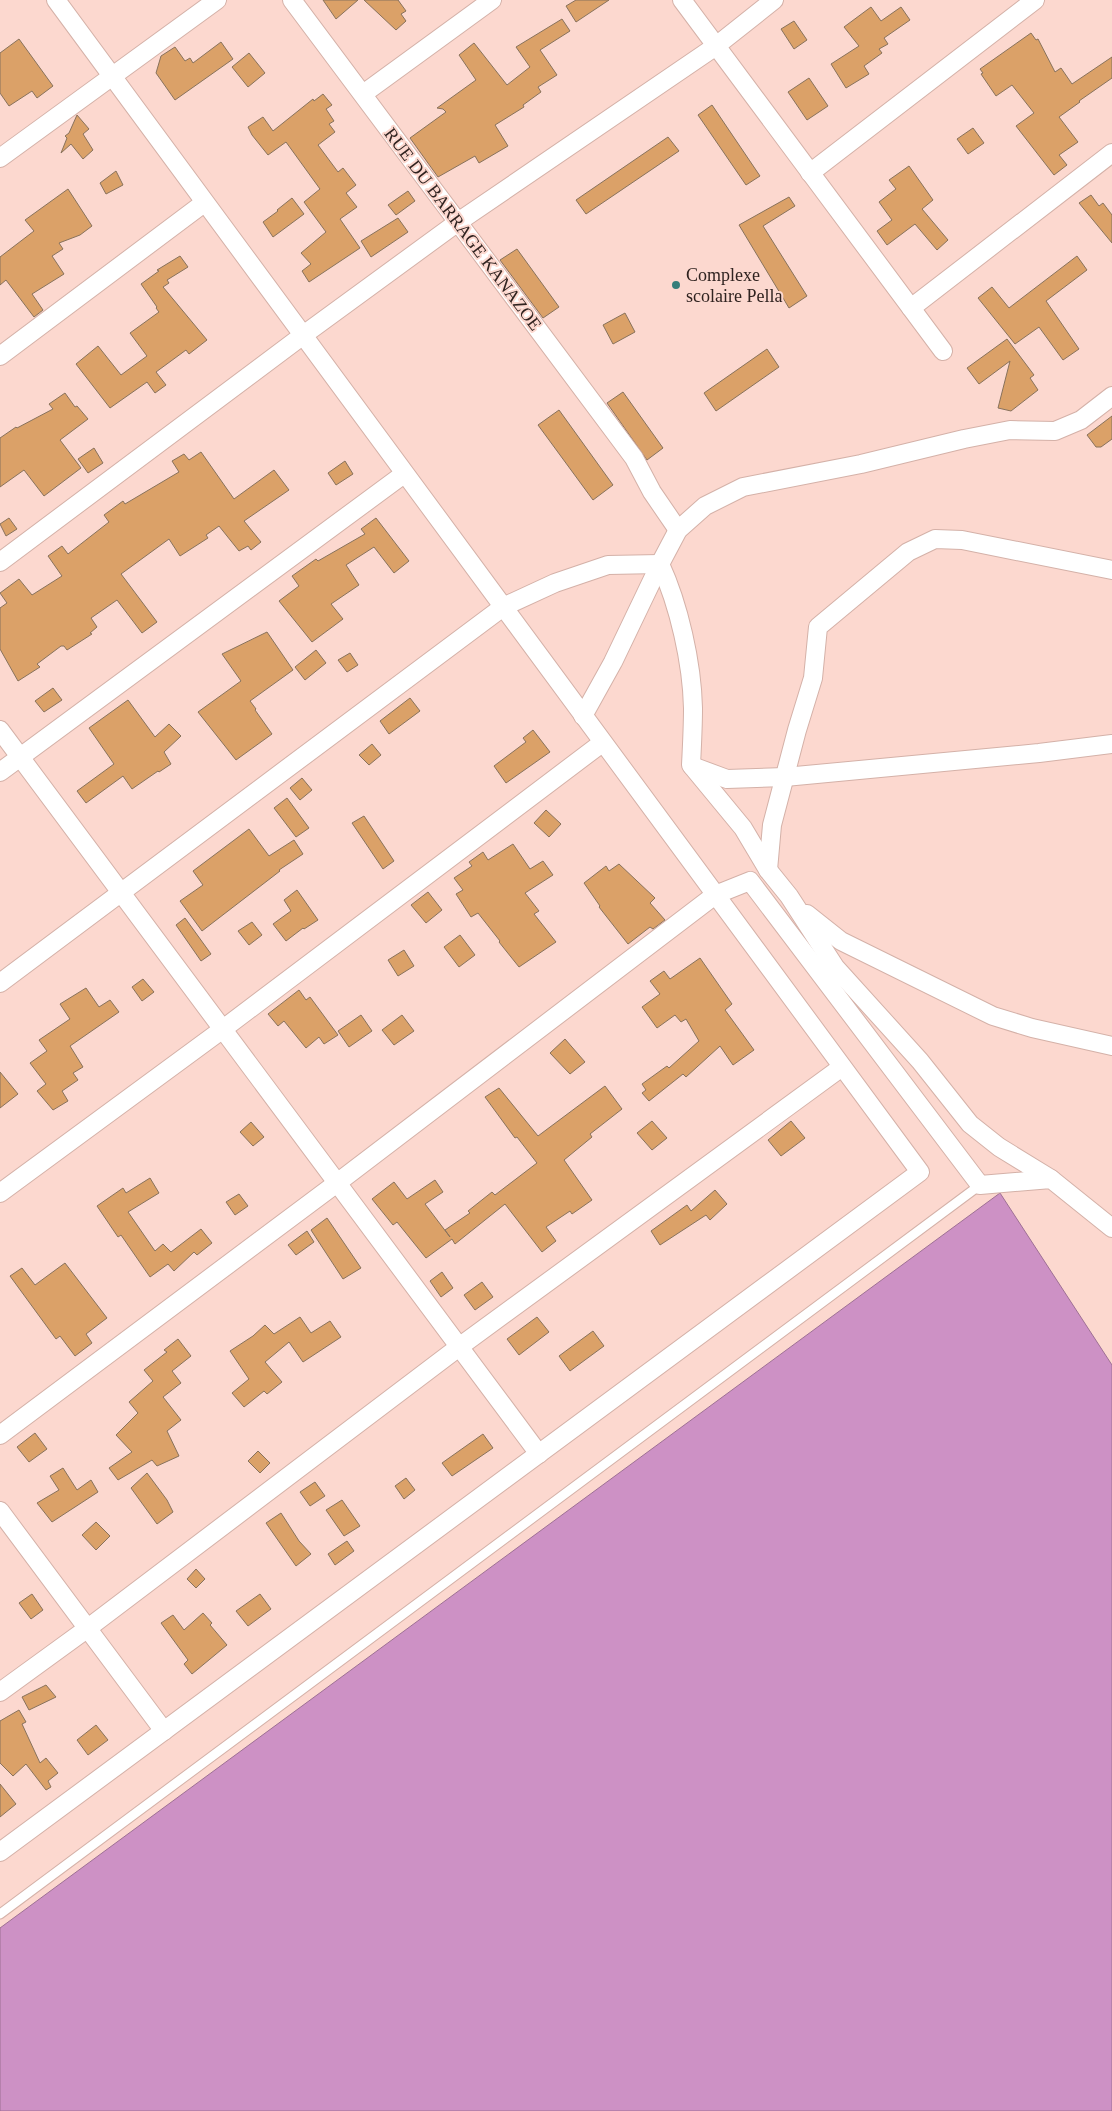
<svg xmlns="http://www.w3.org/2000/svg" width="1112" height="2111" viewBox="0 0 1112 2111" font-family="Georgia,serif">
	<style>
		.water { fill: #cd91c5; stroke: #9e7094 }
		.building { fill: #dba168; stroke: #88725c }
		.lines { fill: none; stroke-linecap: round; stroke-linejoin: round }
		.service-casing { stroke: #d4b1a8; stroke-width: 11 }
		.minor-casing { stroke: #d4b1a8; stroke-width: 20 }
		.service { stroke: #fff; stroke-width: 9 }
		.minor { stroke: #fff; stroke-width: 18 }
		.poi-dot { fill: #367e7a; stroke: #fcd8cf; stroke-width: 2 }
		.labels { text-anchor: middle; stroke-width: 4; stroke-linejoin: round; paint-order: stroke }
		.street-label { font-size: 18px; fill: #302320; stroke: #fcd8cf }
		.poi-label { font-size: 18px; fill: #302320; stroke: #fcd8cf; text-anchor: start }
	</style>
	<rect width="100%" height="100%" fill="#fcd8cf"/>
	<!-- water -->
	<polygon class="water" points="1000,1193 1112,1365 1112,2111 0,2111 0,1928"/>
	<!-- building -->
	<g class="building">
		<polygon points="323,0 358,0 336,19"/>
		<polygon points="364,0 398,0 406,11 401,14 406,21 396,30"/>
		<polygon points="576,0 609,0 576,22 566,6"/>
		<polygon points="871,7 881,21 901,7 910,20 884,38 888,44 879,49 882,53 864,66 869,74 846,88 831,64 859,46 844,27"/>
		<polygon points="562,19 570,31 540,50 557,75 538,87 541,92 523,105 524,107 495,125 508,146 479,163 475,156 438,177 410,138 446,112 443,109 437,108 476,80 459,55 474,43 507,85 530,67 516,47"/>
		<polygon points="794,21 807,40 794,49 781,29"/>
		<polygon points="1031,33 1036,40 1038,39 1055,72 1061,68 1072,84 1112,57 1112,78 1079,101 1080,102 1059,117 1078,142 1059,155 1067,165 1054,175 1016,126 1034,113 1012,85 996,96 981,74 983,73 980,69"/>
		<polygon points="19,39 53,86 37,98 32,91 9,106 0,93 0,53"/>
		<polygon points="221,42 233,59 175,100 156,73 161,56 175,47 185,61 190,58 193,63"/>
		<polygon points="249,53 265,73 248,87 232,67"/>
		<polygon points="809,78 828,106 807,120 788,92"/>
		<polygon points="323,94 332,105 326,109 334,121 329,124 335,132 318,145 338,172 343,168 356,185 346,193 357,207 340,219 360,248 309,282 302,271 311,264 301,253 326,232 304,202 320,189 286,142 268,155 252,135 248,127 263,117 273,131 313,99 314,101"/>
		<polygon points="712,105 760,176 746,185 698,115"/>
		<polygon points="77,115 89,129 83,134 93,150 83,159 71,144 61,153 67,138 65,136 69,133"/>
		<polygon points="973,128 984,143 968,154 957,139"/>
		<polygon points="668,137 679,151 586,214 576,200"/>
		<polygon points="909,166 933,200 922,209 948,240 937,250 915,224 887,245 877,231 892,220 879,202 896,189 889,180"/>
		<polygon points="116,171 123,185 106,194 100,183"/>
		<polygon points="68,189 92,226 80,235 59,243 63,249 52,256 64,274 32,294 43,310 34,317 6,280 0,285 0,257 34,231 25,220"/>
		<polygon points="408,191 415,201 396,215 388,205"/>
		<polygon points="1091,195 1099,206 1103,203 1112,215 1112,243 1079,203"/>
		<polygon points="789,197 795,206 763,226 807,296 789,308 739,225"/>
		<polygon points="292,198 304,214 273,237 263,222 278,211 277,210"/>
		<polygon points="398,218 408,232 371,257 361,241"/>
		<polygon points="517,249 559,307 543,318 500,260"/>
		<polygon points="180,256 188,267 167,280 169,283 163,287 207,340 189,354 186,350 156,372 166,385 155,393 147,382 110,408 76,364 98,346 121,375 147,356 130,333 159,312 156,308 157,307 141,284 159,271 157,270"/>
		<polygon points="1077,256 1087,270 1046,301 1079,349 1063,360 1039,327 1015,344 978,298 992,287 1009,308"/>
		<polygon points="625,313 635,332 613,344 603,325"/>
		<polygon points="1007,339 1034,375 1030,378 1038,390 1011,411 998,408 1010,361 979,384 967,368"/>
		<polygon points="767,349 779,367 716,411 704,393"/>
		<polygon points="623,392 663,448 647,460 607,403"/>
		<polygon points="65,393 75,407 77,406 88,419 60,440 81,468 44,496 24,470 0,487 0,438 16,427 17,428 53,409 49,404"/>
		<polygon points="559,410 613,485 593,500 538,425"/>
		<polygon points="1112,416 1112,439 1101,447 1096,447 1087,435"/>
		<polygon points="94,448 103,463 88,473 78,459"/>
		<polygon points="201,452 234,499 274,470 289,490 244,521 261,542 251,550 248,546 239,551 219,526 206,535 208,538 180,556 169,539 121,574 157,622 142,633 117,600 91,618 97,627 90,633 92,634 67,650 64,646 61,646 37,664 40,667 18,681 0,649 0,608 7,603 0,593 19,579 32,595 62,576 48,556 62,546 68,554 109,522 104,515 123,501 125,504 179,472 172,461 184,454 189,460"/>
		<polygon points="345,461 353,474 336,485 328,473"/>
		<polygon points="9,518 17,529 6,536 0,524"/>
		<polygon points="376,518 409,561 394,573 374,547 346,565 359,585 331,604 343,619 312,642 279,601 299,586 292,576 316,559 318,561 365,534 361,529"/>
		<polygon points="267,632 293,670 250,701 256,709 255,710 272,734 236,760 198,712 241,681 222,654"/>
		<polygon points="316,650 326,663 305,680 295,667"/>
		<polygon points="350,653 358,665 347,672 338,660"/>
		<polygon points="53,688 62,700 44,712 35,701"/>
		<polygon points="410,698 420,711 389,734 380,721"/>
		<polygon points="128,700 155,737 169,724 181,736 164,752 171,764 159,772 158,771 132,789 123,776 86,803 77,791 114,764 89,728"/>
		<polygon points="533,730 550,752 506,783 494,766 526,742 523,738"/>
		<polygon points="372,744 381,755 369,765 359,755"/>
		<polygon points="302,778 312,790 300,800 290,788"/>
		<polygon points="287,798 309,828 296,837 274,808"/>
		<polygon points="546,810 561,824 549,837 534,823"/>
		<polygon points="364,816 394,861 383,869 352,823"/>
		<polygon points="249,829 269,856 294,840 303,854 279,870 280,871 202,931 180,901 203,885 193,871"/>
		<polygon points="513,844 530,869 543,861 553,875 525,893 539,911 534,914 556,942 519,967 499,942 500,941 478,913 471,917 456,894 463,890 454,878 472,866 469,862 483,852 488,860"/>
		<polygon points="619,864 655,898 650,903 665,920 653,929 650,927 628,944 599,907 600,906 584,883 606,866 609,871"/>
		<polygon points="297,890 318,920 304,929 303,928 286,941 273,924 291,911 284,900"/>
		<polygon points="428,892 442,910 426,923 411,905"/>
		<polygon points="185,918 211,954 201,961 176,925"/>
		<polygon points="252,922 262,935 249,945 238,931"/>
		<polygon points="460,935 475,955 459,967 444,947"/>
		<polygon points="404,950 414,966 398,976 388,960"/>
		<polygon points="700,958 732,1004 725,1010 754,1050 733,1065 720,1046 686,1077 683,1074 649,1101 642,1093 646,1090 642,1084 667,1066 669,1068 699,1041 686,1019 681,1022 675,1015 657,1028 642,1007 660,994 650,981 664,971 670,979"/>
		<polygon points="143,979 154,992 142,1001 132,987"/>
		<polygon points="86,988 99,1007 110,1000 119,1012 70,1046 83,1067 73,1073 78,1080 62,1091 68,1101 53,1110 37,1091 46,1084 30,1063 47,1051 39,1040 70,1019 60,1004"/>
		<polygon points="299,990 306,1000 310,997 338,1035 324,1044 319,1037 306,1048 284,1021 278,1026 268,1014"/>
		<polygon points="361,1015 372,1031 349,1047 338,1031"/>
		<polygon points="402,1015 414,1031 394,1045 382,1030"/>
		<polygon points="565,1039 585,1062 570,1074 550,1053"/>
		<polygon points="0,1072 18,1094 0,1108"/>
		<polygon points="605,1086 622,1109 590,1134 592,1137 564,1160 592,1200 572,1214 570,1211 546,1227 556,1241 542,1252 505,1204 455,1244 452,1239 426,1258 397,1222 393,1225 372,1199 394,1182 407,1199 435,1180 443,1192 425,1204 450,1237 445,1230 470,1213 468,1211 492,1192 495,1195 537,1163 517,1137 515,1138 485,1097 499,1088 538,1136"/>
		<polygon points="652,1121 667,1138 652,1150 637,1133"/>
		<polygon points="791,1121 805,1138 781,1156 768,1140"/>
		<polygon points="251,1122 264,1137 253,1146 240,1132"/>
		<polygon points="150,1178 159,1193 128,1212 155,1251 163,1244 171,1252 201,1229 212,1243 197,1255 194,1252 174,1271 168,1264 150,1277 121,1235 118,1237 97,1206 123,1188 126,1193"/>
		<polygon points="715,1190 727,1204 710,1220 706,1215 660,1245 651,1231 687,1205 691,1211"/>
		<polygon points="239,1194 248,1206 235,1215 226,1202"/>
		<polygon points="327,1218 361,1268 343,1279 311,1230"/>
		<polygon points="307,1231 314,1242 296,1255 288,1245"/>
		<polygon points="65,1263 107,1318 86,1334 92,1343 75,1356 60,1336 56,1339 10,1276 22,1268 35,1285"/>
		<polygon points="442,1272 453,1288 441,1297 430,1281"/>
		<polygon points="482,1282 493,1297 475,1310 464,1295"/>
		<polygon points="300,1317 311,1333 330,1321 341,1337 303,1362 289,1342 265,1362 282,1382 267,1394 264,1391 244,1407 232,1393 249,1379 230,1351 253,1336 265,1325 274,1334"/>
		<polygon points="537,1317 549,1332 519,1355 507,1339"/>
		<polygon points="593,1331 604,1346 570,1371 559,1356"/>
		<polygon points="178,1339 191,1356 172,1371 181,1383 163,1397 181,1420 167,1431 179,1456 157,1466 152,1460 118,1480 109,1468 132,1452 116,1435 138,1413 129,1402 153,1381 144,1370 167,1352 164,1350"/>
		<polygon points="35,1433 47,1449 29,1462 17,1447"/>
		<polygon points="483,1434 493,1448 452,1476 442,1463"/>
		<polygon points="258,1451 270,1463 260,1473 248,1461"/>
		<polygon points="63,1468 77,1490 91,1480 98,1492 52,1522 37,1503 59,1490 50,1476"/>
		<polygon points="147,1473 167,1500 173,1512 157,1524 131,1488"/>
		<polygon points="406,1478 415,1490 404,1499 395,1486"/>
		<polygon points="315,1482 325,1496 310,1506 300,1492"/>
		<polygon points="342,1500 360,1526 344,1536 326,1510"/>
		<polygon points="281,1513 299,1541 311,1554 296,1566 266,1523"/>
		<polygon points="96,1522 110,1536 96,1550 82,1535"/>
		<polygon points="347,1541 354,1551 335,1565 328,1554"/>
		<polygon points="196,1569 205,1579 196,1588 187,1579"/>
		<polygon points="32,1594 43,1610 31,1619 19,1603"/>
		<polygon points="260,1594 271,1609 248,1626 236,1611"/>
		<polygon points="203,1613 212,1623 210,1625 227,1645 192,1674 184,1664 188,1660 161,1623 173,1615 184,1630"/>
		<polygon points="46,1685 56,1697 29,1710 22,1697"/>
		<polygon points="19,1710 26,1722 22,1724 40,1763 46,1758 58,1773 48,1781 51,1787 46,1790 26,1764 13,1776 0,1763 0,1721"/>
		<polygon points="96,1725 108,1740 88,1755 77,1740"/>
		<polygon points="0,1784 16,1804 0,1817"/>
	</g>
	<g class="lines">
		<!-- service casing -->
		<g class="service-casing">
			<polyline id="service" points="0,1914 980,1185"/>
		</g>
		<!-- minor casing -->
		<g class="minor-casing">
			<g id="minor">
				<polyline points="292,0 634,458 652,492 678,530"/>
				<polyline points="682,0 943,351"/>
				<polyline points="363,94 492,0"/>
				<polyline points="0,158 217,0"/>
				<polyline points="810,173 1035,0"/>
				<polyline points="911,308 1112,153"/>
				<polyline points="0,356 204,203"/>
				<polyline points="0,562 302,336 458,222 716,46 774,0"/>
				<path d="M660 564C679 605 692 663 693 708 693 727 692 746 691 765L743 828 768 870 789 896 835 967 920 1061 970 1124 999 1147 1051 1179"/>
				<polyline points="583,716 613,662 660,564 678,530 705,506 743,487 861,464 964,439 1010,430 1055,431 1081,420 1112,396"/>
				<polyline points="0,730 539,1454"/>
				<polyline points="692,766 727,779 785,777 1039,753 1112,744"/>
				<polyline points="0,772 404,474"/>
				<polyline points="768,870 772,825 797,730 813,678 818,627 908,552 935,539 962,540 1112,570"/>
				<polyline points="807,914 841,941 993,1016 1032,1028 1112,1046"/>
				<polyline points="0,983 503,607 555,583 608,565 660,564"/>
				<polyline points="0,1193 223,1029 602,743"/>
				<polyline points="0,1435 337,1183 715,895 750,881 980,1185 1051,1179 1112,1228"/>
				<polyline points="0,1511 164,1731"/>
				<polyline points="0,1692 88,1628 459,1347 842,1067"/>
				<polyline points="0,1852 920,1172 56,0"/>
			</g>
		</g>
		<!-- service -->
		<use href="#service" class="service"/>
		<!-- minor -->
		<use href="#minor" class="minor"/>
	</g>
	<!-- markers -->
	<circle class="poi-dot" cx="676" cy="285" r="5"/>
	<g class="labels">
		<!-- street labels -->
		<g class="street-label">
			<text transform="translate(463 229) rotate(53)" y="6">RUE DU BARRAGE KANAZOE</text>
		</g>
		<!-- poi labels -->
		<g class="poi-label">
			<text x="686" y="281">Complexe<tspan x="686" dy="21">scolaire Pella</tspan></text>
		</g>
	</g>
</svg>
